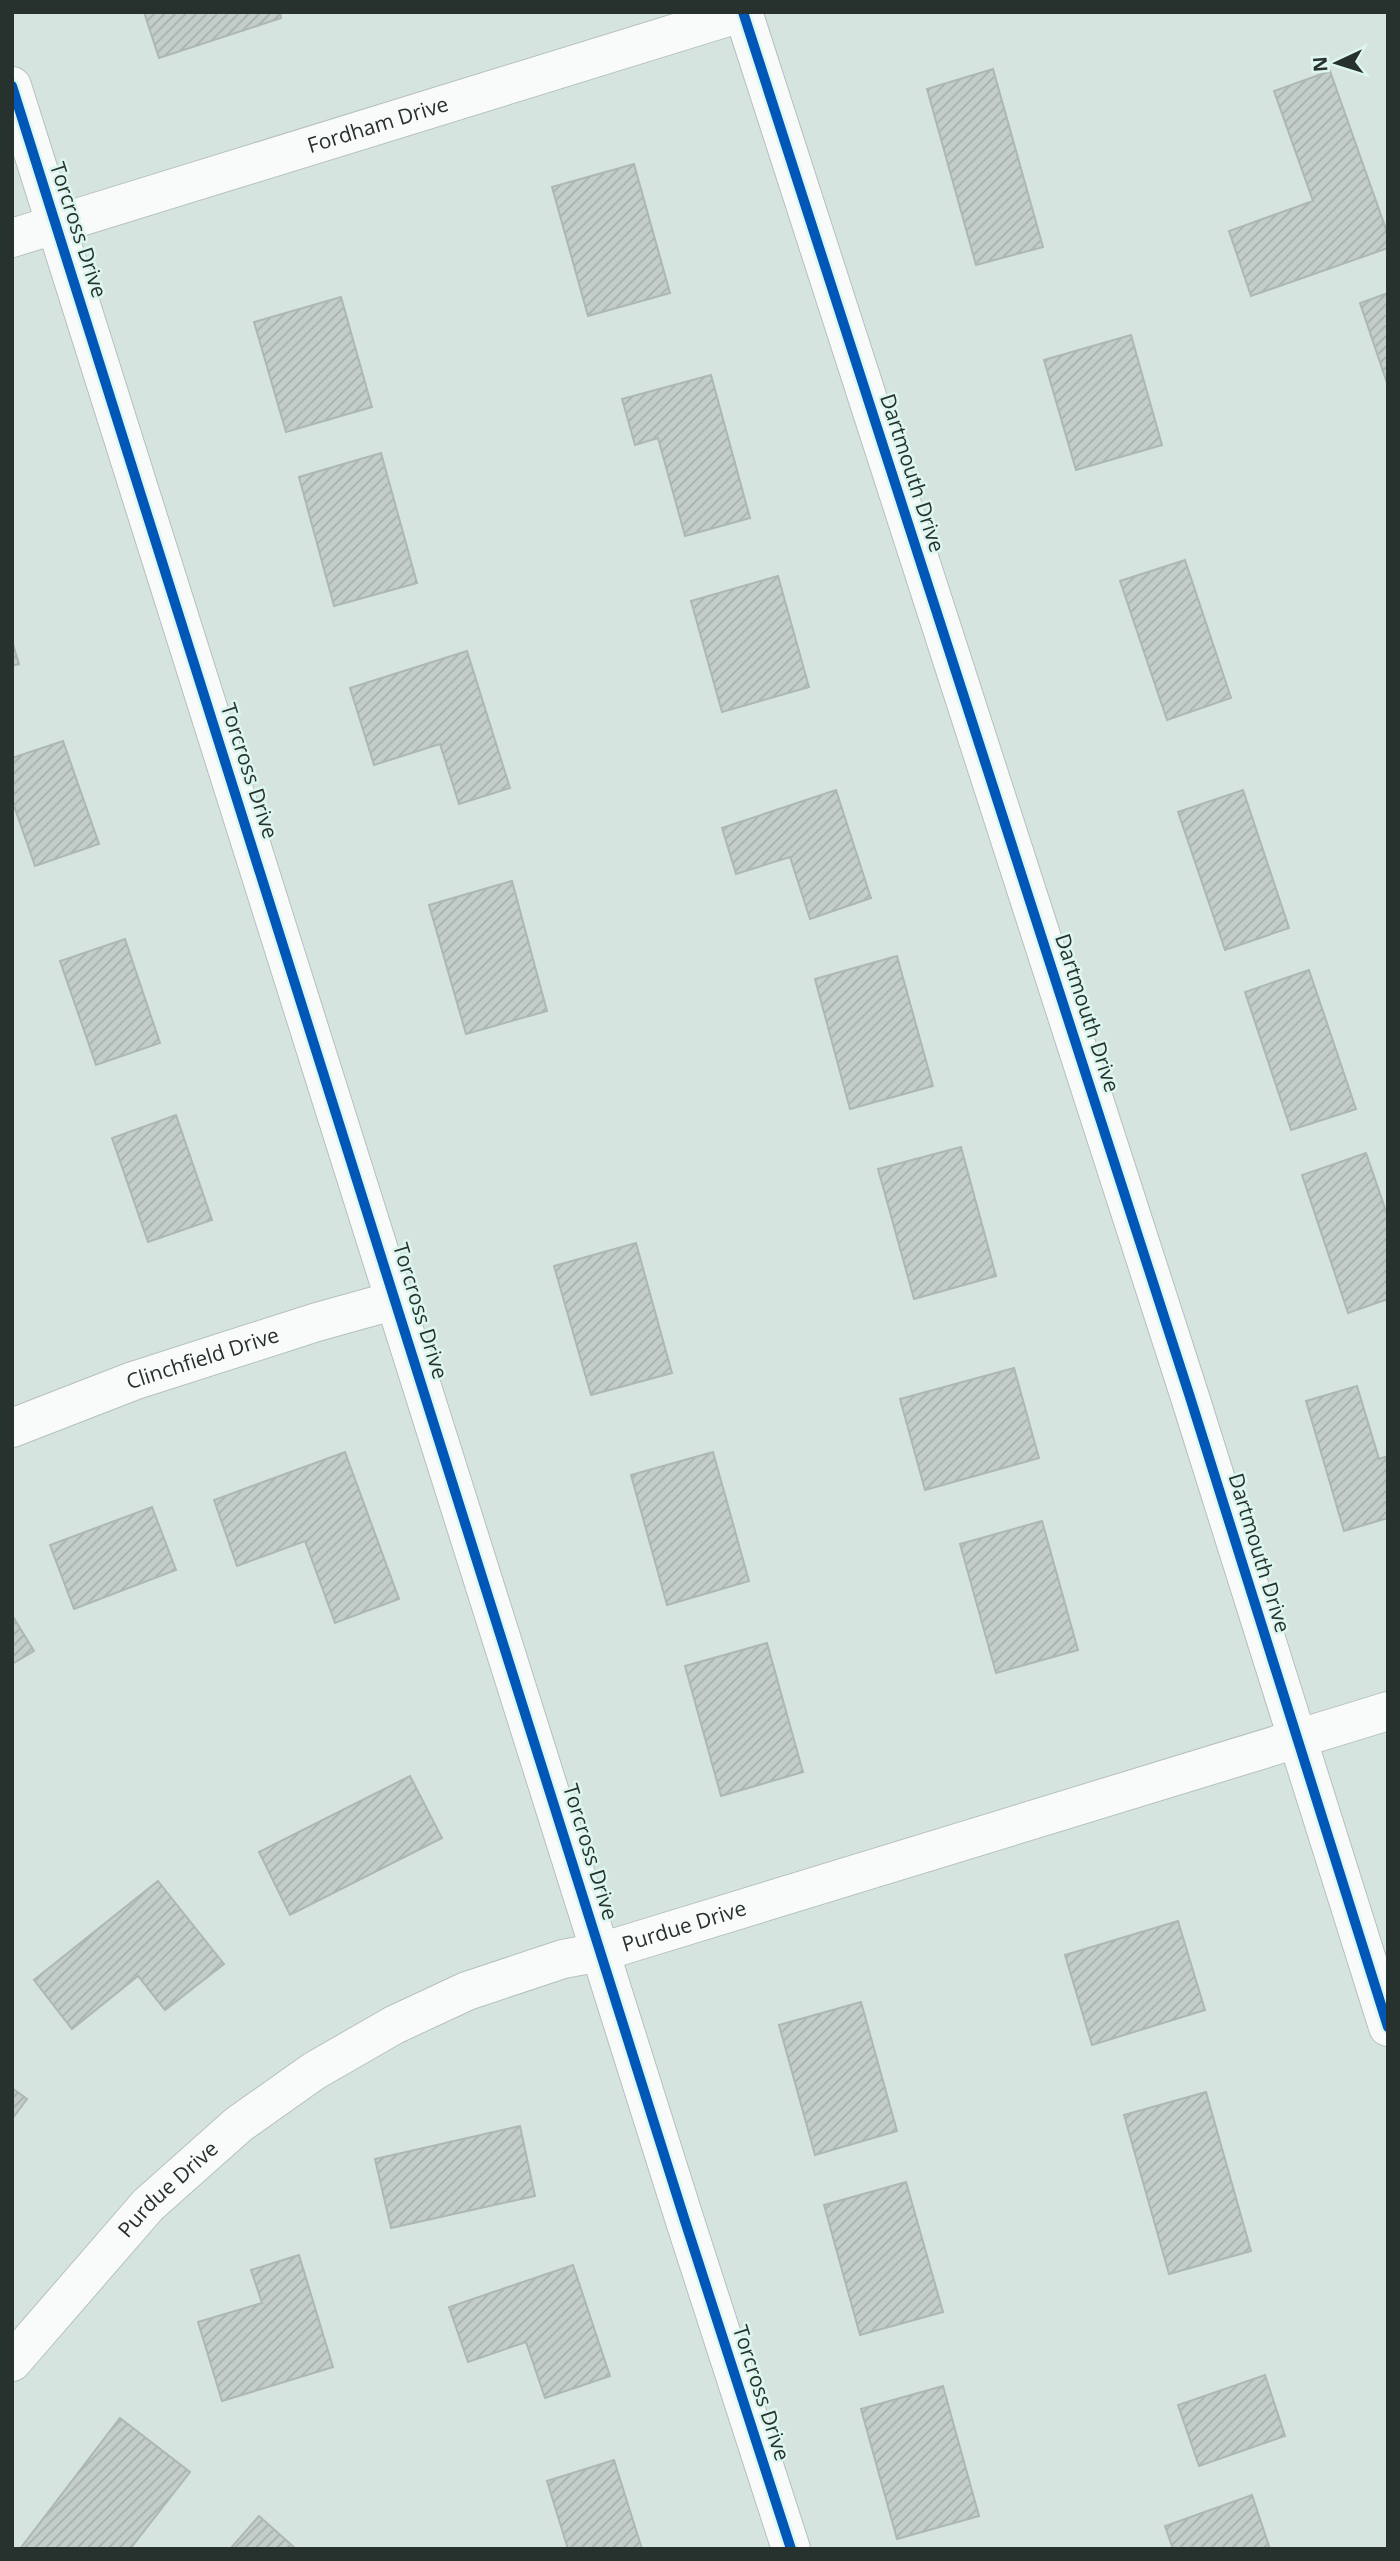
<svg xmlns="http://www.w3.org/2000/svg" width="1400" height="2561" viewBox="0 0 1400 2561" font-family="'Open Sans',sans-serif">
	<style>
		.building { fill: url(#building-hatch); stroke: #adb7b5; stroke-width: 2 }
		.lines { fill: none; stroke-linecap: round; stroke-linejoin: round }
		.minor-casing { stroke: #b5c0bd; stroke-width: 40 }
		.minor { stroke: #f9fbfa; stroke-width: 38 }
		.cycleway-casing { stroke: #ddf7f0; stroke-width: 15 }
		.cycleway { stroke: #0057b8; stroke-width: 10 }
		.labels { text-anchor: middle; stroke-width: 5; stroke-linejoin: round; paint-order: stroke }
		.street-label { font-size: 21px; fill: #27312e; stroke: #ddf7f0 }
	</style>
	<defs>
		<pattern id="building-hatch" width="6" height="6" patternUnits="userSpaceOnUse" patternTransform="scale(1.75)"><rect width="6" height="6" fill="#c3cdca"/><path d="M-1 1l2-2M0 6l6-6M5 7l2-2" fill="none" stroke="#a8b0ae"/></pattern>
	</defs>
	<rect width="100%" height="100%" fill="#d6e4e0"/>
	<!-- building -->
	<g class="building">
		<polygon points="144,12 280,12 281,18 159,58"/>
		<polygon points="993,69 1043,247 976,265 927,89"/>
		<polygon points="1330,71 1388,235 1388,248 1251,296 1229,231 1313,201 1274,91"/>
		<polygon points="634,164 670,293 588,316 552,187"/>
		<polygon points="1388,293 1388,386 1360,303"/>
		<polygon points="341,297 372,407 286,432 254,322"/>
		<polygon points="1131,335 1162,445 1076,470 1044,360"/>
		<polygon points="711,375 750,518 685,536 658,438 635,445 622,399"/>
		<polygon points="381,453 417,583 334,606 299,477"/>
		<polygon points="1185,560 1231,698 1167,720 1120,581"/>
		<polygon points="778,576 809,687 722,712 691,601"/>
		<polygon points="12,641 19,664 12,666"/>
		<polygon points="467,651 510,788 459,804 440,744 374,765 350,688"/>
		<polygon points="63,741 99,844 35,866 12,800 12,758"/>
		<polygon points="836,790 871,898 810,919 790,857 736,874 722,828"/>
		<polygon points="1243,790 1289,928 1225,950 1178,812"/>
		<polygon points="512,881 547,1011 466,1034 429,905"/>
		<polygon points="125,939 160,1043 96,1065 60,961"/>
		<polygon points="897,956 933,1086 850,1109 815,979"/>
		<polygon points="1309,970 1356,1109 1291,1130 1245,992"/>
		<polygon points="176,1115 212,1220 148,1242 112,1138"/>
		<polygon points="961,1147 996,1276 914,1299 878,1169"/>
		<polygon points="1366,1153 1388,1217 1388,1299 1348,1313 1302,1175"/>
		<polygon points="636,1243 672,1373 591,1395 554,1266"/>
		<polygon points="1014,1368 1039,1458 925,1490 900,1399"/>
		<polygon points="1357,1386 1379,1459 1388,1456 1388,1518 1344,1531 1306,1401"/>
		<polygon points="345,1452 399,1599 335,1623 305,1541 237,1566 214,1500"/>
		<polygon points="713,1452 749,1581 667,1605 631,1475"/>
		<polygon points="152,1507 176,1570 74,1609 50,1545"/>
		<polygon points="1042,1521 1078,1650 996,1673 960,1544"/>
		<polygon points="12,1615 34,1651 12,1664"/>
		<polygon points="767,1643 803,1772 721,1796 685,1666"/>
		<polygon points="410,1776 442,1838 290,1915 259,1852"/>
		<polygon points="158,1881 224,1964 165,2010 138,1976 72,2029 34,1980"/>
		<polygon points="1178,1921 1205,2010 1092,2045 1065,1955"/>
		<polygon points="861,2002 897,2131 815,2155 779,2025"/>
		<polygon points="12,2088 27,2099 12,2119"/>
		<polygon points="1206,2092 1251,2251 1169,2274 1124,2115"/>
		<polygon points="520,2126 535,2196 391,2228 375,2159"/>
		<polygon points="906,2182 943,2312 860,2335 824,2205"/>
		<polygon points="299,2255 333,2367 222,2401 198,2322 262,2303 251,2270"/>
		<polygon points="573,2265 610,2376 545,2398 526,2342 468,2362 449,2307"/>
		<polygon points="1265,2375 1285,2436 1199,2466 1178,2405"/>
		<polygon points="943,2386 979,2516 897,2539 861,2409"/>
		<polygon points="120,2418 190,2472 130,2549 20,2549"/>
		<polygon points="614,2460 642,2549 568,2549 547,2481"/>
		<polygon points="1252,2495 1270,2549 1173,2549 1165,2526"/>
		<polygon points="259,2516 296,2549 230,2549"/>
	</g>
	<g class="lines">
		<!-- minor casing -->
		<g class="minor-casing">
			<g id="minor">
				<polyline points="743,12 1189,1394 1388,2027"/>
				<polyline points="12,86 685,2221 791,2549"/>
				<path id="s1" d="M12 238 744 12"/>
				<path id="s2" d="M12 1428 133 1381 317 1322 396 1300"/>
				<path id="s3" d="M12 2362 148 2205 239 2124 314 2071 394 2025 467 1991 563 1959 601 1952 1388 1711"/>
			</g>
		</g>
		<!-- minor -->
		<use href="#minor" class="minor"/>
		<!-- cycleway casing -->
		<g class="cycleway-casing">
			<g id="cycleway">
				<polyline points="743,12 1189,1394 1388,2027"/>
				<polyline points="12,86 685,2221 791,2549"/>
			</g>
		</g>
		<!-- cycleway -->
		<use href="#cycleway" class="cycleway"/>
	</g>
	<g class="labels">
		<!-- street labels -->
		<g class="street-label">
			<text dy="7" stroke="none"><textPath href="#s1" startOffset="383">Fordham Drive</textPath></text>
			<text transform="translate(78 230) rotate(72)" y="7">Torcross Drive</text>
			<text transform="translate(912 473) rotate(72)" y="7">Dartmouth Drive</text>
			<text transform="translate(249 771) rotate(72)" y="7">Torcross Drive</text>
			<text transform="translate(1087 1013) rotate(72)" y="7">Dartmouth Drive</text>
			<text transform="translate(420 1311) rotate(73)" y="7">Torcross Drive</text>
			<text dy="7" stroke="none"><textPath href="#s2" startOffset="203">Clinchfield Drive</textPath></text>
			<text transform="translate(1259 1553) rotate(73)" y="7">Dartmouth Drive</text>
			<text transform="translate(590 1852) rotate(73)" y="7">Torcross Drive</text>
			<text dy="7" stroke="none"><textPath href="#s3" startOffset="821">Purdue Drive</textPath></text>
			<text dy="7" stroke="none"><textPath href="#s3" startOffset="233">Purdue Drive</textPath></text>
			<text transform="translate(761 2393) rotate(72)" y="7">Torcross Drive</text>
		</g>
	</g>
	<!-- border -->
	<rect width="1400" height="2561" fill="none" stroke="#27312e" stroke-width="28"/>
	<!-- north arrow -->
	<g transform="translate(1337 63) rotate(266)" stroke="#ddf7f0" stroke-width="5" paint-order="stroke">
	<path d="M0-5L12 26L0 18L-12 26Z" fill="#27312e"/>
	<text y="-10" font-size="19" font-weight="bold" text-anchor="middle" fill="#27312e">N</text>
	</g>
</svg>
